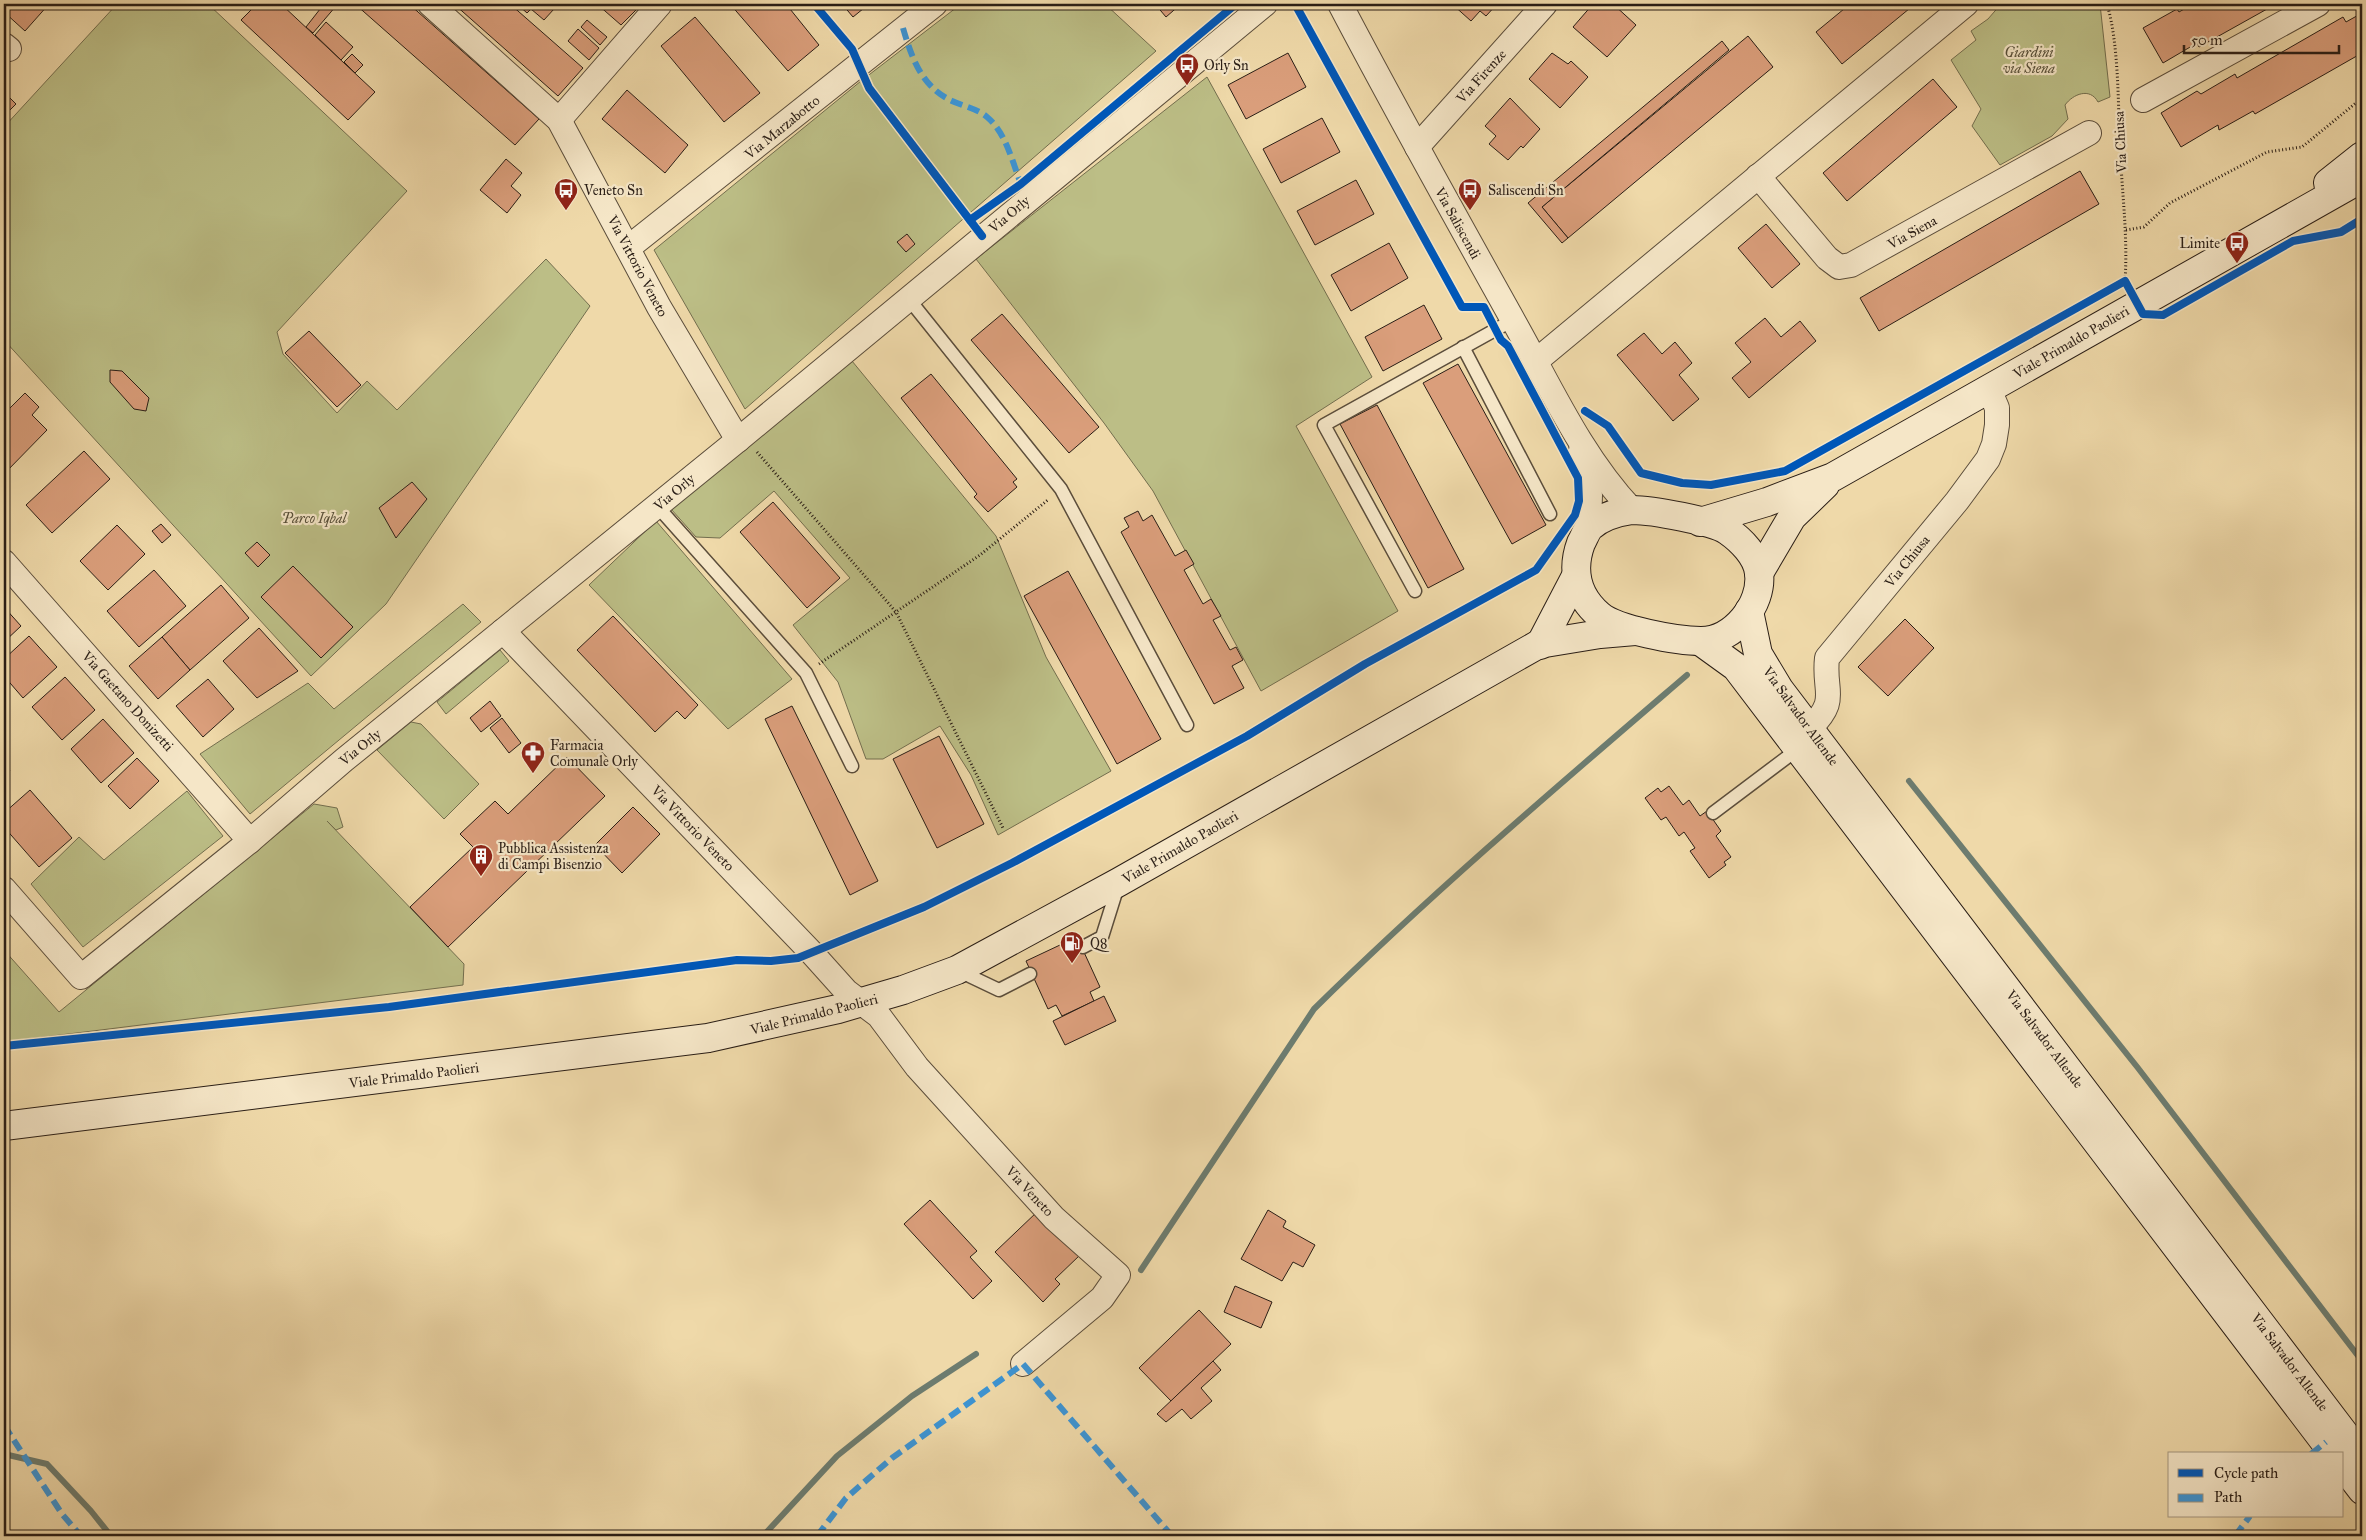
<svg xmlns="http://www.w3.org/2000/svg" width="2366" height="1540" viewBox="0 0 2366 1540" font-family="'IM FELL Great Primer',serif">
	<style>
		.green { fill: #bcbe86; stroke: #736e4e }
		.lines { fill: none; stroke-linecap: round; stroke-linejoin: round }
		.stream { stroke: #6d7c6f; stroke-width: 6 }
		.building { fill: #da9e7b; stroke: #2a1e16 }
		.lane-casing { stroke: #5b4d3b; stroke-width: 15 }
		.street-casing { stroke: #5b4d3b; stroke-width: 26 }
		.secondary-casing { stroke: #2a1e16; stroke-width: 30 }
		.path { stroke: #2a1e16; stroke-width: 3; stroke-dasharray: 1 2.5; stroke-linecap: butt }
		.lane { stroke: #f5e6c7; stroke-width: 12 }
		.street { stroke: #f5e6c7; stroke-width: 24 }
		.secondary { stroke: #f5e6c7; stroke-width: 28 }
		.quiet { stroke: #3c94d4; stroke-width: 6; stroke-dasharray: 12 6; stroke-linecap: butt }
		.cycleway-casing { stroke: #f5e6c7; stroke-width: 11 }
		.cycleway { stroke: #0057b8; stroke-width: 8 }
		.labels { text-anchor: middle; stroke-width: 4.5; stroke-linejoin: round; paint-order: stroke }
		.park-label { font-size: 14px; font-style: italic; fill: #564e38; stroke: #f5e6c7 }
		.poi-label { font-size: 14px; fill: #2a1e16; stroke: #f5e6c7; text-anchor: start }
		.street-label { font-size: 14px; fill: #2a1e16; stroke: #f5e6c7 }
	</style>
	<rect width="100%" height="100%" fill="#efd9a9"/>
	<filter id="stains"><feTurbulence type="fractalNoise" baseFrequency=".004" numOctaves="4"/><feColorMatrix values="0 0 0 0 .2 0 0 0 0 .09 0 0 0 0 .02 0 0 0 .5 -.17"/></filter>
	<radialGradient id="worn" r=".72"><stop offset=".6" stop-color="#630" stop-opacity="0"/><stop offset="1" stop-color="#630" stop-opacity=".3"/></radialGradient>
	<!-- green -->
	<g class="green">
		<polygon points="117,4 208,4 407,191 277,332 283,354 337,413 367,381 397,410 546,259 590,306 386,604 311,676 4,340 4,127"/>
		<polygon points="961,4 1105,4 1156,51 745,409 654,250 861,81"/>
		<path d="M2001 4H2100L2110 97 2098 102C2090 87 2073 94 2065 105L2068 119 2052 136 2000 165 1972 126 1981 109 1951 60 1976 40 1971 31 1988 19Z"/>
		<polygon points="1207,77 1372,377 1296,426 1398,611 1261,691 1153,491 1104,423 976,259"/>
		<polygon points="852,361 996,536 1046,657 1111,771 998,835 971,775 940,726 883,759 866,759 838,682 793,625 850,578 774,491 720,538 696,537 671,509"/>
		<polygon points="656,521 792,679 728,729 589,585"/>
		<polygon points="463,604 481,622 250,814 200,754 308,683 334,709"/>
		<polygon points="500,650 509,661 446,714 437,702"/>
		<polygon points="411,722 421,724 479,784 444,819 377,750"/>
		<polygon points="187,791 223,836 83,947 31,884 79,837 104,860"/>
		<polygon points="314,804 337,808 343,827 336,830 327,821 464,964 463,985 4,1042 4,950 59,1012"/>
	</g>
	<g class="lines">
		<!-- stream -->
		<g class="stream">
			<polyline points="1909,781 2138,1068 2362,1361"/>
			<path d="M1141 1270 1314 1009C1433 892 1560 784 1687 675"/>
			<polyline points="4,1454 47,1464 91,1511 111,1536"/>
			<polyline points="763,1536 837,1456 912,1396 976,1354"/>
		</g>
	</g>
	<!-- building -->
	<g class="building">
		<polygon points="4,4 49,4 25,31 4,12"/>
		<polygon points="257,4 281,4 375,92 348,120 241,20"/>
		<polygon points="324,4 336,6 313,33 306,27"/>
		<polygon points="355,4 409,4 539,119 515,145"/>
		<polygon points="454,4 510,4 583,68 558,96"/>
		<polygon points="517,4 548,4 554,9 544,20 531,9 527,13"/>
		<polygon points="597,4 642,4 621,25"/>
		<polygon points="730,4 786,4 819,45 788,71"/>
		<polygon points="842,4 869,4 853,17"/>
		<polygon points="1155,4 1181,4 1166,17"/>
		<polygon points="1452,4 1497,4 1486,16 1480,11 1471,21"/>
		<polygon points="1593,4 1613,4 1636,25 1607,57 1573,27"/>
		<polygon points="1850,4 1915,4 1842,64 1816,32"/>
		<polygon points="2193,4 2276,4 2199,47 2197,43 2163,63 2143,28 2177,9 2179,12"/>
		<polygon points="2362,13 2362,53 2255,114 2253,111 2219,130 2218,125 2181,147 2161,113 2197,91 2201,94 2235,74 2237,78 2343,17 2346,22"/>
		<polygon points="695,17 760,93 724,122 661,46"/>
		<polygon points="587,20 607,37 600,45 581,27"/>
		<polygon points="326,22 353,47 341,60 315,35"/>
		<polygon points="578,29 599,48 589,60 568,41"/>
		<polygon points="1748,36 1773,67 1568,238 1542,207"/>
		<polygon points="1722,41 1729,50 1542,207 1568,238 1562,243 1528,203"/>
		<polygon points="1288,53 1306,87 1246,119 1228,85"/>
		<polygon points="1552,53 1568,64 1571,61 1588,77 1560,108 1529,79"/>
		<polygon points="352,54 363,65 355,73 344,62"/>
		<polygon points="1933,79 1957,107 1847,201 1823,173"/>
		<polygon points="627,90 688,145 665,173 602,119"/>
		<polygon points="7,95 16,104 4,116 4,99"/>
		<polygon points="1510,98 1540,129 1523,148 1521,146 1508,160 1489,144 1496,136 1485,126"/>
		<polygon points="1322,118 1340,152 1281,183 1263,149"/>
		<polygon points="506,159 522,173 511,186 521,195 507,213 480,190"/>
		<polygon points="2080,171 2099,204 1879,331 1860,298"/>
		<polygon points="1356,180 1374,214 1315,245 1297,211"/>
		<polygon points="1766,224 1800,264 1772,288 1738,248"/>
		<polygon points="907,234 915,244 906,252 897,242"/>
		<polygon points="1389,243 1408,278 1351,311 1331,275"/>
		<polygon points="1424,305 1442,339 1383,371 1365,337"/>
		<polygon points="1002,314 1099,427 1069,453 971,340"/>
		<polygon points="1765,318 1781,337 1800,321 1816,341 1749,398 1732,378 1751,362 1735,343"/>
		<polygon points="309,331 361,385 337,407 285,353"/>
		<polygon points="1644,333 1662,354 1675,342 1692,363 1679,375 1699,399 1673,421 1617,355"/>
		<polygon points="1458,364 1546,525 1512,544 1423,383"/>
		<polygon points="110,370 122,371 149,398 146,411 134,409 110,382"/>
		<polygon points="931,374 1017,479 1013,482 1017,487 988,512 974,497 977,494 901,398"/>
		<polygon points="25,393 39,407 32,415 47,430 4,474 4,414"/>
		<polygon points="1377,405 1464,569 1428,588 1340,424"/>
		<polygon points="84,451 110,479 52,533 26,505"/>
		<polygon points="412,482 427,499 396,538 379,508"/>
		<polygon points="773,502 840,578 807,608 740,532"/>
		<polygon points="1138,511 1143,521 1152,515 1175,556 1186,550 1194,564 1184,570 1203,604 1211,599 1221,616 1213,620 1230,650 1236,647 1243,660 1232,666 1244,688 1214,704 1121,532 1129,527 1124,518"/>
		<polygon points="161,524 171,535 162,543 152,531"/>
		<polygon points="117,525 145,554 108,590 80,561"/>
		<polygon points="257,542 270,555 258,567 245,553"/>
		<polygon points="293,566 353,627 321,658 261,597"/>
		<polygon points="154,570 186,606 139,647 107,611"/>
		<polygon points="1068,571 1161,739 1117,764 1024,596"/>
		<polygon points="221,585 249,618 190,670 162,637"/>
		<polygon points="4,607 21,626 4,642"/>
		<polygon points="613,616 698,705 685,719 677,711 655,732 577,650"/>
		<polygon points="1905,619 1934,648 1888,696 1858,667"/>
		<polygon points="259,628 298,671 257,698 223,661"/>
		<polygon points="29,636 57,667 23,698 4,676 4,659"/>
		<polygon points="162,637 190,670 158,699 129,666"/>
		<polygon points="65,677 95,710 62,740 32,707"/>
		<polygon points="208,679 234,709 203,737 176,706"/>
		<polygon points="490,701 501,716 481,732 470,718"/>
		<polygon points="792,706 878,881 850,895 765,719"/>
		<polygon points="502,718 521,743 509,753 490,728"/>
		<polygon points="103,719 134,753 101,783 71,749"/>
		<polygon points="939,736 984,824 937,848 893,759"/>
		<polygon points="567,757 605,796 448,947 410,907 473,847 460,834 495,801 508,814"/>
		<polygon points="137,758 159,781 130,809 108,786"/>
		<polygon points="4,763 10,771 4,777"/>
		<polygon points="1669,786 1683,805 1689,800 1700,816 1707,811 1721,831 1716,836 1731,857 1724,862 1726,865 1709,878 1690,851 1695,848 1684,832 1679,836 1666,817 1661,820 1645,798 1658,788 1661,792"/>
		<polygon points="30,790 72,838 39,867 4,827 4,813"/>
		<polygon points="633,807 660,834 622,873 595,845"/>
		<polygon points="1077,937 1100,987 1090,992 1094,1001 1062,1016 1056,1005 1048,1009 1026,961"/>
		<polygon points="1104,996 1116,1021 1065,1045 1053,1021"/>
		<polygon points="930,1200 977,1251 970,1257 992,1281 973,1299 904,1224"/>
		<polygon points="1268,1210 1286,1221 1283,1227 1315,1245 1303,1267 1293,1262 1282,1281 1241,1259"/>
		<polygon points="1038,1211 1080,1255 1055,1279 1060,1284 1043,1302 995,1252"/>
		<polygon points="1235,1286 1272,1302 1261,1328 1224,1312"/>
		<polygon points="1199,1310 1231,1344 1171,1401 1139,1368"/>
		<polygon points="1213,1361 1221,1370 1201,1388 1212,1401 1191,1419 1182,1409 1166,1422 1157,1414"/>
	</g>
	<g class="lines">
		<!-- lane casing -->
		<g class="lane-casing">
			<g id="lane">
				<polyline points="908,298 1061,489 1187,725"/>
				<polyline points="1463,347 1550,514"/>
				<polyline points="657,506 806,673 852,766"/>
				<polyline points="1415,591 1324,425 1513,320"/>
				<polyline points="1713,813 1798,749"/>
				<polyline points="1083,947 1102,937 1118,886"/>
				<polyline points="957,970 999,990 1030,974"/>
			</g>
		</g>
		<!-- street casing -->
		<g class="street-casing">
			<g id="street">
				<polyline points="430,4 559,120 659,307 738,440"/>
				<path d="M1340 4C1396 111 1455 216 1514 322 1550 386 1581 456 1632 510"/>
				<polyline points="4,45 9,49"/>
				<polyline points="2143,100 2318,4"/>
				<polyline points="559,120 660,4"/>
				<polyline points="1417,147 1545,4"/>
				<polyline points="1758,176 1827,258 1839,267 1851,265 2089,133"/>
				<polyline points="628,248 935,4"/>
				<polyline points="1536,361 1966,4"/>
				<polyline points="1581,450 1590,495 1589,528"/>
				<polyline points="4,562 250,841"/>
				<polyline points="503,631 811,952 846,991 879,1016 917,1067 1054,1218 1118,1275 1102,1298 1023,1364"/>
				<path d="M1809 729C1840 699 1823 693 1827 658L1957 501 1988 459 1994 444 1997 425V408L1989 389"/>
				<polyline points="4,889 81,977 250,841 344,760 738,440 1265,4"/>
			</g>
		</g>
		<!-- secondary casing -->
		<g class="secondary-casing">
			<g id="secondary">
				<polyline points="2328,183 2362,156"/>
				<path d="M1632 510C1651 510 1714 521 1728 531 1741 540 1757 556 1759 573 1763 605 1733 641 1701 641 1678 641 1616 630 1599 615 1577 596 1571 570 1581 543 1584 538 1586 531 1590 527 1601 517 1618 512 1632 510Z"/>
				<polyline points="1700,522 1767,502 1833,477 2362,178"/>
				<polyline points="1759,573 1792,517 1825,485"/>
				<polyline points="1749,611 1758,654 1779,689 2362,1457"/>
				<polyline points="1700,641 1736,667 2334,1454"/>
				<polyline points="1540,645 1576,576"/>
				<polyline points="4,1126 708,1038 838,1009 903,990 957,970 1119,882 1539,644 1600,634 1635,631"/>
				<polyline points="2342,1464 2362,1490"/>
			</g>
		</g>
		<!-- path -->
		<g class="path">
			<path d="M2107 4C2119 44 2118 105 2120 148 2122 193 2128 237 2125 281"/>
			<polyline points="2126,230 2144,227 2170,203 2267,152 2302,147 2362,98"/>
			<polyline points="757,452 896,612 1003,828"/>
			<polyline points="819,664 980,555 1049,499"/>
		</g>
		<!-- lane -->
		<use href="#lane" class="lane"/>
		<!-- street -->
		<use href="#street" class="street"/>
		<!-- secondary -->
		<use href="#secondary" class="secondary"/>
		<!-- quiet -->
		<g class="quiet">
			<path d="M903 28C912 59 922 87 952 101 963 106 978 109 987 117 1006 133 1012 161 1021 184"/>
			<polyline points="4,1425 62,1514 81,1536"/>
			<polyline points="2311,1454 2326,1442"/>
			<polyline points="817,1536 846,1498 892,1458 1023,1364 1172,1536"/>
			<polyline points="2235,1536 2250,1516"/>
		</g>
		<!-- cycleway casing -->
		<g class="cycleway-casing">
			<g id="cycleway">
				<polyline points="814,4 852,49 869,88 982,236"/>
				<polyline points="970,220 1021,184 1236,4"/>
				<polyline points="1585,411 1608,426 1641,473 1682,483 1711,485 1785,471 2125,281 2143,314 2163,315 2293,241 2341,232 2362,219"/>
				<polyline points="4,1046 389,1007 737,960 771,961 798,958 924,907 1012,863 1247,736 1365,664 1536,570 1575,515 1579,501 1578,478 1508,346 1501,340 1484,307 1462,307 1295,4"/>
			</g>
		</g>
		<!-- cycleway -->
		<use href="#cycleway" class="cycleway"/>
	</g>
	<!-- icons -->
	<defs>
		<g id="bus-pin" transform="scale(1.25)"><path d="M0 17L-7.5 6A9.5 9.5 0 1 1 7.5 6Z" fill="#8f2418" stroke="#f5e6c7"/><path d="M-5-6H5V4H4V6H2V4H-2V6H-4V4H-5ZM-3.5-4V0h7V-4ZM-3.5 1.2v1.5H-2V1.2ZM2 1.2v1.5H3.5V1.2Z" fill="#fff"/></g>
		<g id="pharmacy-pin" transform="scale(1.25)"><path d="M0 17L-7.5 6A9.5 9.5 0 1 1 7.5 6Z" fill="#8f2418" stroke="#f5e6c7"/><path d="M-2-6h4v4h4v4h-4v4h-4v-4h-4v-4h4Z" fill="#fff"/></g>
		<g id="building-pin" transform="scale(1.25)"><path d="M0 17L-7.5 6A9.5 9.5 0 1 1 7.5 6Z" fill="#8f2418" stroke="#f5e6c7"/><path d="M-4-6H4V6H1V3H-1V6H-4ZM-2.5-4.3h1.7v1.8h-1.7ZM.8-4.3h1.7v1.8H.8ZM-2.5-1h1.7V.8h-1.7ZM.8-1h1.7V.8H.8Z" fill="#fff"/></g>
		<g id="fuel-pin" transform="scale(1.25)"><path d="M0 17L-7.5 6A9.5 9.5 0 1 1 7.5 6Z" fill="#8f2418" stroke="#f5e6c7"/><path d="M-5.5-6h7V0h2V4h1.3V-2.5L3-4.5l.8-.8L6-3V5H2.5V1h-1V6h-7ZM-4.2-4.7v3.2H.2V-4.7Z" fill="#fff"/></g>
	</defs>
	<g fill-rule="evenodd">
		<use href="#bus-pin" x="1187" y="65"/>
		<use href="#bus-pin" x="566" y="190"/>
		<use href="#bus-pin" x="1470" y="190"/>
		<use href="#bus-pin" x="2237" y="243"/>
		<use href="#pharmacy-pin" x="533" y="753"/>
		<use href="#building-pin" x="481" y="856"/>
		<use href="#fuel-pin" x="1072" y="943"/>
	</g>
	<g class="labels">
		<!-- park labels -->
		<g class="park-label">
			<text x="2029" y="57">Giardini<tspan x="2029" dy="16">via Siena</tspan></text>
			<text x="314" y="523">Parco Iqbal</text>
		</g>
		<!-- poi labels -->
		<g class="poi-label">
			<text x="1204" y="70">Orly Sn</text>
			<text x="584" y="195">Veneto Sn</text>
			<text x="1488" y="195">Saliscendi Sn</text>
			<text x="2220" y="248" text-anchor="end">Limite</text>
			<text x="550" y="750">Farmacia<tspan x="550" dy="16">Comunale Orly</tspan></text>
			<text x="498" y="853">Pubblica Assistenza<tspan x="498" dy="16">di Campi Bisenzio</tspan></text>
			<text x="1090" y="948">Q8</text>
		</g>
		<!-- street labels -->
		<g class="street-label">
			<text transform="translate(1481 76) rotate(-48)" y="5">Via Firenze</text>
			<text transform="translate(782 127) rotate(-39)" y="5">Via Marzabotto</text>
			<text transform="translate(2120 142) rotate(-93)" y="5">Via Chiusa</text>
			<text transform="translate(1009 214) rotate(-40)" y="5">Via Orly</text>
			<text transform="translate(1458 223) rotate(61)" y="5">Via Saliscendi</text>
			<text transform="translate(1912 232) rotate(-29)" y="5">Via Siena</text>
			<text transform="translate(638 266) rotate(62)" y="5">Via Vittorio Veneto</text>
			<text transform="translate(2071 342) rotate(-30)" y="5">Viale Primaldo Paolieri</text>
			<text transform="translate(674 492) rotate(-40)" y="5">Via Orly</text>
			<text transform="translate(1907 561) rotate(-51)" y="5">Via Chiusa</text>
			<text transform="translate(128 701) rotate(48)" y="5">Via Gaetano Donizetti</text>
			<text transform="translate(1801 716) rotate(54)" y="5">Via Salvador Allende</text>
			<text transform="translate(360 747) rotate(-39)" y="5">Via Orly</text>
			<text transform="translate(693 828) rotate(46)" y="5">Via Vittorio Veneto</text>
			<text transform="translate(1180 847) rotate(-30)" y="5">Viale Primaldo Paolieri</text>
			<text transform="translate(814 1014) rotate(-14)" y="5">Viale Primaldo Paolieri</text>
			<text transform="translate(2045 1039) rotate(53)" y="5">Via Salvador Allende</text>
			<text transform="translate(414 1075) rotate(-7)" y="5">Viale Primaldo Paolieri</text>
			<text transform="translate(1030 1191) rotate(47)" y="5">Via Veneto</text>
			<text transform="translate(2290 1362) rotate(53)" y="5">Via Salvador Allende</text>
		</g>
	</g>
	<!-- margin -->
	<rect width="2366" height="1540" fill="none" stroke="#efd9a9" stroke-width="20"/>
	<rect x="5" y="5" width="2356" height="1530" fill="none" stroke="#2a1e16" stroke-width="2.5"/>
	<rect x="10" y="10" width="2346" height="1520" fill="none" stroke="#2a1e16"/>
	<!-- legend -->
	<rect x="2168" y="1452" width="175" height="65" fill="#f5e6c7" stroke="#a49680"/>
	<rect x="2178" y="1469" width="25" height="8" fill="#0057b8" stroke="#a49680"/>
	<text x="2214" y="1478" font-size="15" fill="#2a1e16">Cycle path</text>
	<rect x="2178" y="1494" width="25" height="8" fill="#3c94d4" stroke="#a49680"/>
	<text x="2214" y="1502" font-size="15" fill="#2a1e16">Path</text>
	<!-- scale -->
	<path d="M2184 45v8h155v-8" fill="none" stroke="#2a1e16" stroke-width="2.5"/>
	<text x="2191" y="45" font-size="15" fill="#2a1e16" stroke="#f5e6c7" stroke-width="4" paint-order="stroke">50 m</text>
	<rect width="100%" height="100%" filter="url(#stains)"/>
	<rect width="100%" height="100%" fill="url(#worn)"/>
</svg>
